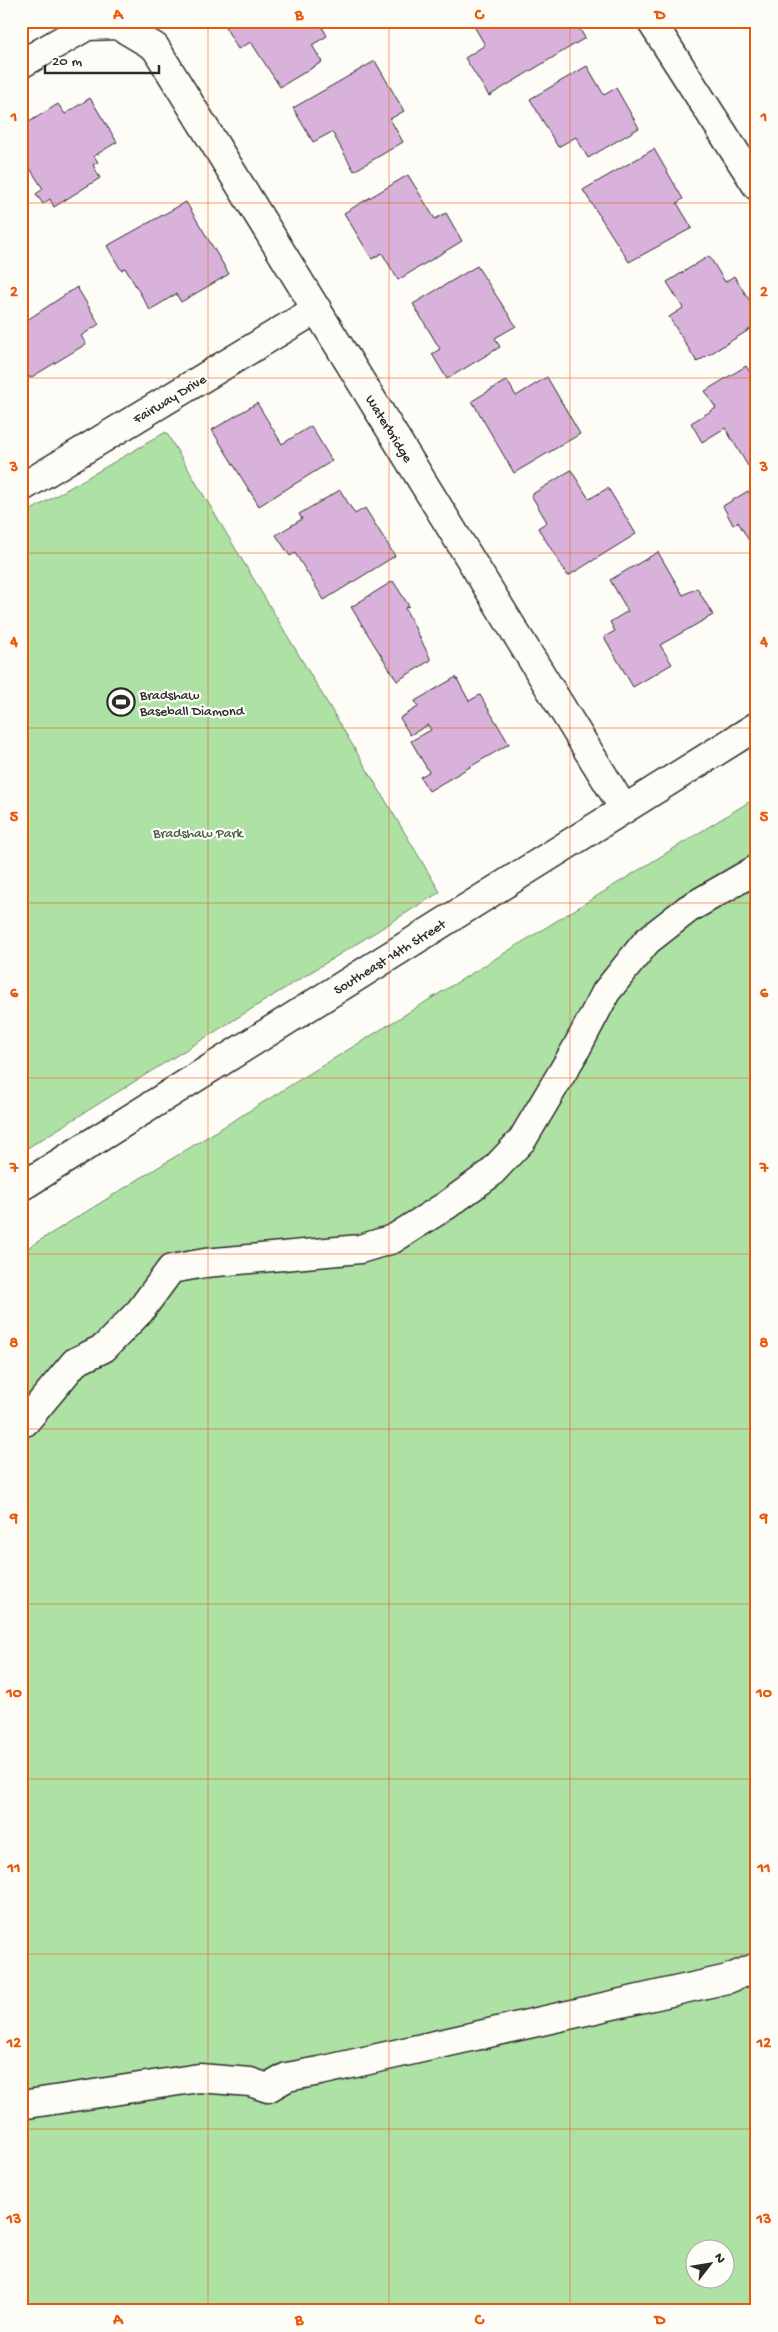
<svg xmlns="http://www.w3.org/2000/svg" width="778" height="2332" viewBox="0 0 778 2332" font-family="'Gochi Hand',sans-serif">
	<style>
		.green { fill: #ade2a4; stroke: #6c8668; fill-rule: evenodd }
		.building { fill: #d8b2db; stroke: #2b2b2b }
		.lines { fill: none; stroke-linecap: round; stroke-linejoin: round }
		.minor-casing { stroke: #2b2b2b; stroke-width: 31 }
		.minor { stroke: #fdfcf7; stroke-width: 28 }
		.grid { fill: none; stroke: #e8590c; stroke-width: 1; stroke-opacity: 0.55 }
		.labels { text-anchor: middle; stroke-width: 4.5; stroke-linejoin: round; paint-order: stroke }
		.street-label { font-size: 14px; fill: #2b2b2b; stroke: #fdfcf7 }
		.poi-label { font-size: 14px; fill: #2b2b2b; stroke: #fdfcf7; text-anchor: start }
		.park-label { font-size: 14px; fill: #4c5949; stroke: #fdfcf7 }
		.neatline { fill: none; stroke: #e8590c; stroke-width: 2 }
		.grid-label { font-size: 16px; text-anchor: middle; font-weight: bold; fill: #e8590c }
	</style>
	<rect width="100%" height="100%" fill="#fdfcf7"/>
	<filter id="ink" filterUnits="userSpaceOnUse"><feTurbulence type="fractalNoise" baseFrequency=".02" numOctaves="2"/><feDisplacementMap in="SourceGraphic" scale="10" xChannelSelector="R" yChannelSelector="G"/><feConvolveMatrix kernelMatrix="1 2 1 2 8 2 1 2 1" color-interpolation-filters="sRGB"/></filter>
	<g filter="url(#ink)">
		<!-- green -->
		<g class="green">
			<polygon points="166,432 440,892 21,1152 21,516"/>
			<path d="M757 797V2311H21V1252ZM696 2250H726V2280H696Z"/>
		</g>
		<!-- building -->
		<g class="building">
			<polygon points="226,21 319,21 327,36 312,45 322,62 280,87 251,42 238,49 223,23"/>
			<polygon points="471,21 575,21 585,38 489,96 465,58 485,45"/>
			<polygon points="736,21 751,21 740,28"/>
			<polygon points="375,61 404,111 390,119 403,142 354,171 332,132 313,142 293,108"/>
			<polygon points="587,66 604,95 616,88 639,128 588,158 576,137 558,147 530,99"/>
			<polygon points="90,98 117,142 94,156 98,162 93,165 100,178 54,207 50,199 43,204 36,194 43,189 21,154 21,127 58,104 65,114"/>
			<polygon points="654,149 683,199 677,203 692,228 629,262 583,190"/>
			<polygon points="408,175 435,219 446,213 462,241 398,280 382,253 372,259 344,213"/>
			<polygon points="186,202 229,274 181,302 176,294 150,310 125,268 121,270 107,246"/>
			<polygon points="709,256 725,282 734,276 757,312 757,325 697,362 669,317 683,308 667,282"/>
			<polygon points="477,266 516,326 495,338 500,347 447,379 432,354 440,349 413,304"/>
			<polygon points="77,287 99,324 81,336 86,344 30,378 21,364 21,324"/>
			<polygon points="746,366 757,383 757,461 748,466 725,428 702,442 691,423 716,408 705,391"/>
			<polygon points="547,377 580,434 514,473 472,401 507,380 516,396"/>
			<polygon points="257,403 282,444 311,426 332,461 259,506 212,430"/>
			<polygon points="571,470 589,499 608,488 636,534 568,576 538,528 547,522 531,495"/>
			<polygon points="340,490 355,514 365,508 395,556 324,600 295,553 290,556 276,535 302,519 299,514"/>
			<polygon points="748,491 755,502 757,501 757,554 738,522 733,525 723,506"/>
			<polygon points="658,552 683,595 697,588 713,615 660,645 672,664 633,687 604,637 615,631 610,622 628,611 610,580"/>
			<polygon points="393,581 409,606 405,608 431,660 397,681 351,607"/>
			<polygon points="456,677 469,701 480,695 509,744 429,791 420,777 429,772 411,741 431,730 428,725 410,735 400,718 418,707 415,701"/>
		</g>
		<g class="lines">
			<!-- minor casing -->
			<g class="minor-casing">
				<g id="minor">
					<polyline points="651,21 757,186"/>
					<polyline points="21,64 87,26 118,25 155,47 624,809"/>
					<polyline points="21,488 317,309"/>
					<polyline points="21,1187 757,726"/>
					<polyline points="21,1423 25,1422 75,1362 104,1348 140,1311 171,1269 205,1263 360,1249 393,1239 447,1205 490,1174 522,1140 575,1051 606,992 647,941 688,909 757,869"/>
					<polyline points="21,2105 199,2078 250,2082 268,2088 287,2077 320,2071 728,1979 757,1967"/>
				</g>
			</g>
			<!-- minor -->
			<use href="#minor" class="minor"/>
		</g>
	</g>
	<!-- grid -->
	<path class="grid" d="M208 21V2311M389 21V2311M570 21V2311M21 203H757M21 378H757M21 553H757M21 728H757M21 903H757M21 1078H757M21 1254H757M21 1429H757M21 1604H757M21 1779H757M21 1954H757M21 2129H757"/>
	<!-- icons -->
	<defs>
		<g id="stadium-ring" transform="scale(1.4375)"><circle r="9.5" fill="#fdfcf7" stroke="#2b2b2b" stroke-width="1.5"/><path d="M0-5a6.5 5 0 1 0 0 10a6.5 5 0 1 0 0-10ZM-3.5-1.8h7v3.6h-7Z" fill="#2b2b2b"/></g>
	</defs>
	<g fill-rule="evenodd">
		<use href="#stadium-ring" x="121" y="702"/>
	</g>
	<g class="labels">
		<!-- street labels -->
		<g class="street-label">
			<text transform="translate(169 398) rotate(-31)" y="5">Fairway Drive</text>
			<text transform="translate(390 428) rotate(58)" y="5">Waterbridge</text>
			<text transform="translate(389 956) rotate(-32)" y="5">Southeast 14th Street</text>
		</g>
		<!-- poi labels -->
		<g class="poi-label">
			<text x="140" y="699">Bradshaw<tspan x="140" dy="16">Baseball Diamond</tspan></text>
		</g>
		<!-- park labels -->
		<g class="park-label">
			<text x="198" y="837">Bradshaw Park</text>
		</g>
	</g>
	<!-- margin -->
	<rect width="778" height="2332" fill="none" stroke="#fdfcf7" stroke-width="55"/>
	<!-- north arrow -->
	<g transform="translate(710 2264) rotate(59)"><circle r="24" fill="#fdfcf7" stroke="#a9a8a5"/>
	<path d="M0-4L9 19L0 12L-9 19Z" fill="#2b2b2b"/>
	<text y="-8" font-size="14" font-weight="bold" text-anchor="middle" fill="#2b2b2b">N</text>
	</g>
	<!-- scale -->
	<path d="M45 65v8h114v-8" fill="none" stroke="#2b2b2b" stroke-width="2.5"/>
	<text x="52" y="65" font-size="15" fill="#2b2b2b" stroke="#fdfcf7" stroke-width="4" paint-order="stroke">20 m</text>
	<rect x="28" y="28" width="722" height="2276" class="neatline"/>
	<g class="grid-label">
		<text x="118" y="19">A</text>
		<text x="299" y="19">B</text>
		<text x="479" y="19">C</text>
		<text x="660" y="19">D</text>
		<text x="14" y="121">1</text>
		<text x="764" y="121">1</text>
		<text x="14" y="296">2</text>
		<text x="764" y="296">2</text>
		<text x="14" y="471">3</text>
		<text x="764" y="471">3</text>
		<text x="14" y="646">4</text>
		<text x="764" y="646">4</text>
		<text x="14" y="821">5</text>
		<text x="764" y="821">5</text>
		<text x="14" y="997">6</text>
		<text x="764" y="997">6</text>
		<text x="14" y="1172">7</text>
		<text x="764" y="1172">7</text>
		<text x="14" y="1347">8</text>
		<text x="764" y="1347">8</text>
		<text x="14" y="1522">9</text>
		<text x="764" y="1522">9</text>
		<text x="14" y="1697">10</text>
		<text x="764" y="1697">10</text>
		<text x="14" y="1872">11</text>
		<text x="764" y="1872">11</text>
		<text x="14" y="2047">12</text>
		<text x="764" y="2047">12</text>
		<text x="14" y="2223">13</text>
		<text x="764" y="2223">13</text>
		<text x="118" y="2324">A</text>
		<text x="299" y="2324">B</text>
		<text x="479" y="2324">C</text>
		<text x="660" y="2324">D</text>
	</g>
</svg>
